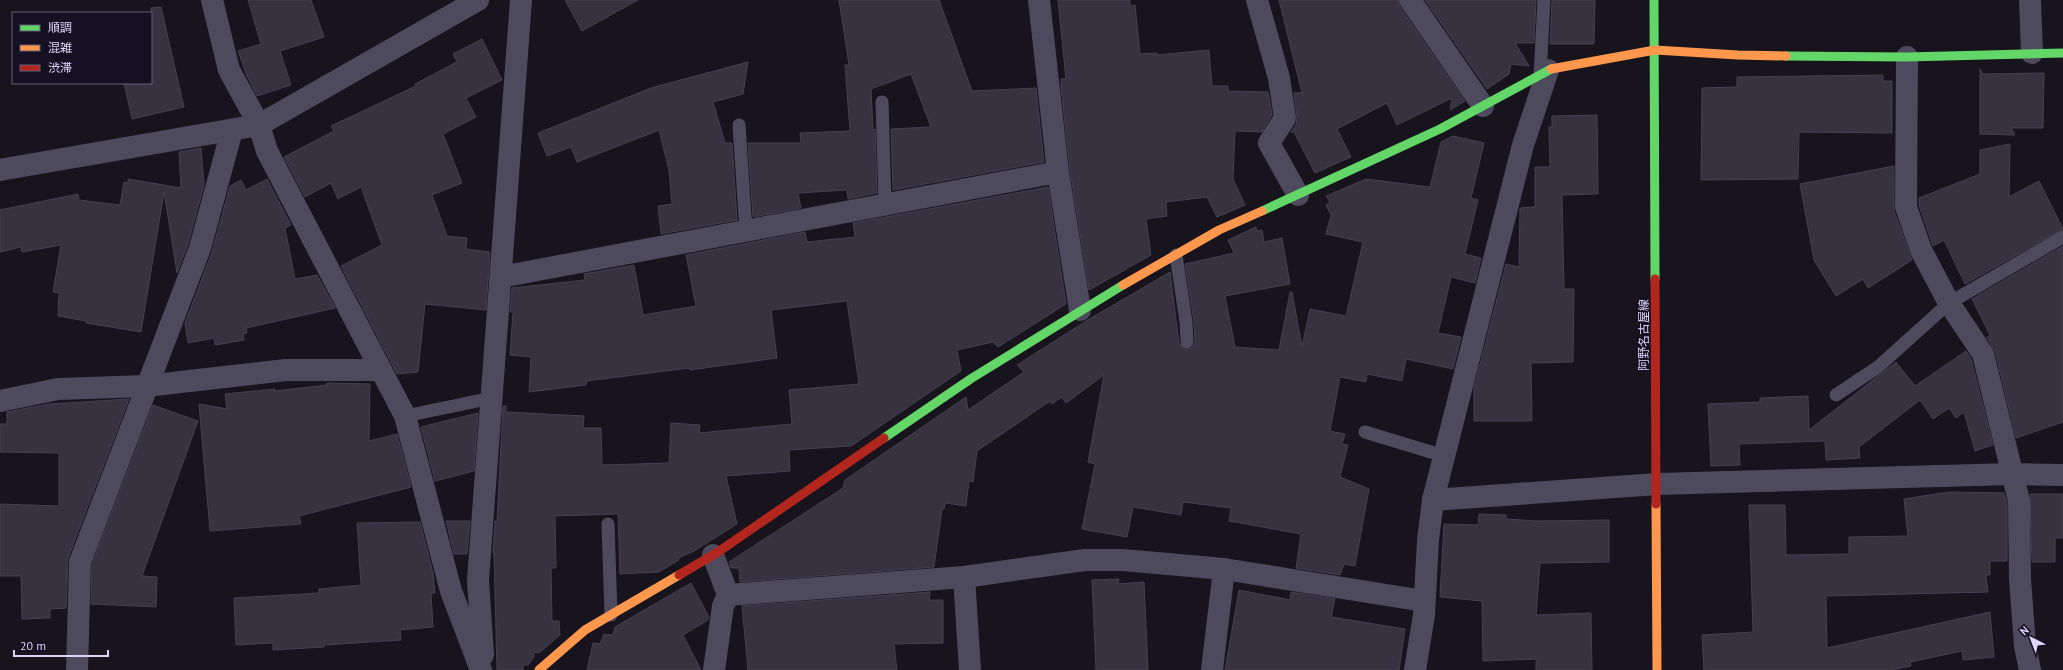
<svg xmlns="http://www.w3.org/2000/svg" width="2063" height="670" viewBox="0 0 2063 670" font-family="'PT Sans','Noto Sans JP',sans-serif">
	<style>
		.building { fill: #363240; stroke: #454051 }
		.lines { fill: none; stroke-linecap: round; stroke-linejoin: round }
		.lane { stroke: #4d4a5e; stroke-width: 13 }
		.street { stroke: #4d4a5e; stroke-width: 22 }
		.fast { stroke: #63d668; stroke-width: 9 }
		.slow { stroke: #ff974d; stroke-width: 9 }
		.jam { stroke: #b3261e; stroke-width: 9 }
		.labels { text-anchor: middle; stroke-width: 3; stroke-linejoin: round; paint-order: stroke }
		.street-label { font-size: 12px; fill: #ded5fb; stroke: #151022 }
	</style>
	<rect width="100%" height="100%" fill="#17141e"/>
	<!-- building -->
	<g class="building">
		<polygon points="248,0 311,0 324,37 280,51 291,85 257,96 247,76 238,51 261,44"/>
		<polygon points="565,0 638,0 582,31"/>
		<polygon points="839,0 939,0 972,91 1036,88 1044,162 893,190 891,129 931,127 911,74 871,89 873,130 875,129 877,193 848,199 847,190 798,193 801,208 753,217 748,143 801,143 800,133 850,131 845,65 849,65"/>
		<polygon points="1058,0 1130,0 1130,6 1135,5 1140,54 1157,53 1157,55 1209,50 1212,86 1228,86 1228,91 1268,92 1272,115 1262,132 1235,131 1233,179 1245,205 1217,217 1207,197 1166,202 1167,216 1146,219 1151,255 1089,290 1070,170 1061,87 1061,79 1066,79"/>
		<polygon points="1279,0 1398,0 1400,7 1465,101 1450,110 1452,98 1397,125 1387,103 1337,129 1351,157 1315,173 1294,132 1291,132 1296,125 1297,117 1294,93 1302,93"/>
		<polygon points="1425,0 1536,0 1534,43 1515,43 1529,66 1511,64 1509,74 1487,89"/>
		<polygon points="1552,0 1595,0 1594,44 1550,44"/>
		<polygon points="161,7 184,107 132,119 124,83 151,83 151,8"/>
		<polygon points="482,39 502,80 466,98 476,117 443,134 462,183 432,195 447,236 467,238 466,249 490,252 486,310 425,304 418,372 397,374 341,266 382,245 361,187 338,199 331,183 305,197 284,157 334,131 331,126 416,86 415,84 457,62 453,54"/>
		<polygon points="748,62 743,94 713,102 725,143 732,143 737,220 661,234 658,206 672,204 669,170 659,130 577,162 571,147 547,156 538,133 651,88"/>
		<polygon points="1980,69 1983,74 2044,73 2043,128 2011,128 2015,135 1980,134"/>
		<polygon points="1883,75 1883,81 1892,81 1892,133 1799,132 1798,179 1701,180 1702,88 1737,87 1737,77"/>
		<polygon points="1597,115 1598,194 1562,195 1564,289 1574,289 1573,362 1531,363 1532,421 1474,421 1474,388 1506,264 1519,267 1520,208 1535,207 1535,167 1550,167 1549,127 1552,127 1552,116"/>
		<polygon points="1453,136 1484,143 1471,198 1478,200 1465,254 1481,258 1475,283 1451,277 1438,333 1461,337 1453,369 1406,359 1402,381 1367,374 1366,382 1340,377 1330,431 1345,434 1342,444 1348,445 1340,477 1369,489 1355,566 1344,564 1340,575 1296,568 1301,534 1229,521 1231,508 1183,502 1181,515 1133,507 1127,537 1082,529 1095,464 1088,462 1104,375 1066,403 1062,397 1052,404 1050,401 977,451 973,482 969,481 966,506 945,503 944,509 942,509 934,567 740,582 739,568 731,568 729,562 843,488 845,480 966,397 968,410 1024,372 1017,365 1086,321 1170,272 1179,343 1184,349 1192,348 1195,342 1194,322 1185,264 1234,253 1228,240 1256,227 1257,231 1262,230 1264,242 1282,238 1290,284 1225,296 1235,347 1279,350 1290,292 1292,292 1302,347 1310,309 1346,316 1363,242 1326,234 1331,215 1326,205 1330,202 1326,196 1366,179 1430,187 1441,142"/>
		<polygon points="2010,144 2009,197 2039,181 2063,229 1965,284 1944,240 1933,246 1919,205 1919,198 1980,174 1980,150"/>
		<polygon points="201,148 204,185 188,244 177,273 164,192 141,332 86,323 86,321 58,316 59,293 53,292 61,245 22,252 21,247 0,252 0,210 78,194 79,200 120,205 124,182 128,183 128,179 181,188 179,152"/>
		<polygon points="1894,166 1894,211 1912,260 1868,288 1863,279 1836,296 1814,260 1800,184"/>
		<polygon points="267,179 291,225 285,228 295,279 317,275 335,308 246,328 247,333 243,334 244,340 215,345 214,338 188,343 185,323 212,252 230,186 241,180 246,190"/>
		<polygon points="1048,187 1066,304 998,347 993,342 957,350 961,371 851,446 789,450 790,471 726,476 737,524 694,551 678,558 679,560 659,572 620,574 618,514 555,516 556,568 551,568 552,621 559,621 560,635 539,653 534,652 534,657 528,665 523,665 523,670 497,670 494,553 493,553 495,521 497,521 503,406 506,406 506,412 584,416 583,428 601,428 602,465 669,463 671,423 700,425 699,433 792,424 789,390 859,384 847,301 771,310 777,358 690,370 689,368 587,381 586,385 529,392 531,357 510,355 513,312 510,312 512,288 585,280 584,274 634,265 643,315 696,306 686,255 805,232 807,242 855,237 853,223"/>
		<polygon points="2063,246 2063,422 2016,438 1995,351 1987,337 1990,335 1972,299"/>
		<polygon points="1966,351 1971,359 1993,445 1975,451 1964,412 1956,418 1949,408 1933,419 1920,400 1859,447 1860,458 1826,460 1825,441 1739,444 1740,465 1711,466 1708,404 1760,402 1760,398 1808,396 1809,430 1896,362 1915,386"/>
		<polygon points="327,383 370,384 369,441 397,434 411,487 299,516 301,524 210,531 199,404 227,409 225,394 275,389 275,391 327,385"/>
		<polygon points="129,399 68,558 66,608 50,609 50,618 22,619 21,576 0,576 0,504 59,506 59,453 0,452 0,424 7,424 7,412 49,404"/>
		<polygon points="153,405 198,421 142,576 157,577 156,607 91,604 92,564"/>
		<polygon points="478,413 474,471 435,481 421,427"/>
		<polygon points="1949,492 2004,493 2007,503 2007,561 1990,561 1990,575 1986,575 1988,592 1826,596 1827,648 1990,612 1994,657 1963,660 1962,651 1910,662 1911,666 1891,670 1704,670 1702,635 1753,632 1749,505 1785,505 1786,555 1849,554 1849,537 1908,536 1904,499"/>
		<polygon points="2030,494 2063,494 2063,538 2055,538 2055,562 2032,562"/>
		<polygon points="1479,514 1506,515 1506,519 1536,521 1609,520 1609,562 1540,563 1536,615 1591,613 1592,670 1536,670 1536,659 1483,661 1482,601 1440,597 1444,524 1478,525"/>
		<polygon points="446,521 470,521 467,554 454,554"/>
		<polygon points="420,522 433,573 435,593 431,593 433,627 400,630 401,640 324,645 324,647 273,650 273,643 236,645 234,598 319,593 319,589 361,585 357,523"/>
		<polygon points="1119,579 1118,584 1144,582 1148,670 1096,670 1092,580"/>
		<polygon points="691,583 709,617 708,620 683,635 701,670 587,670 593,643 600,644 604,634 613,635 615,627"/>
		<polygon points="1239,590 1290,600 1291,592 1335,599 1331,617 1405,629 1399,670 1225,670"/>
		<polygon points="930,592 929,600 943,600 943,643 894,644 897,670 748,670 742,606"/>
	</g>
	<g class="lines">
		<!-- lane -->
		<g class="lane">
			<polyline points="1540,75 1544,0"/>
			<polyline points="882,102 885,204"/>
			<polyline points="739,125 746,231"/>
			<polyline points="1176,255 1186,322 1187,342"/>
			<polyline points="1836,395 1878,367 1949,303 2063,237"/>
			<polyline points="405,416 492,398"/>
			<polyline points="1365,432 1444,456"/>
			<polyline points="608,524 611,615"/>
		</g>
		<!-- street -->
		<g class="street">
			<polyline points="212,0 229,70 259,125 267,151 405,416 451,591 481,670"/>
			<polyline points="1039,0 1058,172 1080,310"/>
			<polyline points="1257,0 1279,78 1285,118 1269,143 1298,195"/>
			<polyline points="1410,0 1483,106"/>
			<polyline points="2030,0 2032,53"/>
			<polyline points="1907,57 1906,207 1921,250 1949,303 1983,354 2019,501 2020,579 2025,646 2030,670"/>
			<polyline points="0,170 259,125 478,0"/>
			<polyline points="501,277 1058,172"/>
			<polyline points="0,401 58,389 146,386 286,370 381,370"/>
			<polyline points="1433,500 1657,484 2012,474 2063,475"/>
			<polyline points="713,555 728,595 723,606 714,670"/>
			<polyline points="964,577 970,670"/>
			<polyline points="728,595 964,577 1085,560 1123,560 1224,569 1424,601"/>
			<polyline points="483,655 478,580 521,0"/>
			<polyline points="77,670 80,562 200,248 232,130"/>
			<polyline points="1212,670 1224,569"/>
			<polyline points="1415,670 1424,615 1428,540 1433,500 1523,145 1548,70"/>
		</g>
		<!-- fast -->
		<g class="fast">
			<polyline points="1654,0 1655,279"/>
			<polyline points="1786,56 1907,57 2063,53"/>
			<polyline points="1262,211 1440,129 1551,69"/>
			<polyline points="884,438 972,378 1123,285"/>
		</g>
		<!-- slow -->
		<g class="slow">
			<polyline points="1551,69 1655,50 1738,55 1786,56"/>
			<polyline points="1123,285 1219,230 1262,211"/>
			<polyline points="1656,504 1657,670"/>
			<polyline points="539,670 585,630 679,575"/>
		</g>
		<!-- jam -->
		<g class="jam">
			<polyline points="1655,279 1656,504"/>
			<polyline points="679,575 718,552 884,438"/>
		</g>
	</g>
	<g class="labels">
		<!-- street labels -->
		<g class="street-label">
			<text transform="translate(1644 335) rotate(-90)" y="4">阿野名古屋線</text>
		</g>
	</g>
	<!-- legend -->
	<rect x="12" y="12" width="140" height="72" fill="#151022" stroke="#655f79"/>
	<rect x="20" y="25" width="20" height="6" fill="#63d668" stroke="#655f79"/>
	<text x="48" y="32" font-size="12" fill="#ded5fb">順調</text>
	<rect x="20" y="45" width="20" height="6" fill="#ff974d" stroke="#655f79"/>
	<text x="48" y="52" font-size="12" fill="#ded5fb">混雑</text>
	<rect x="20" y="65" width="20" height="6" fill="#b3261e" stroke="#655f79"/>
	<text x="48" y="72" font-size="12" fill="#ded5fb">渋滞</text>
	<!-- north arrow -->
	<g transform="translate(2031 638) rotate(318)" stroke="#151022" stroke-width="3" paint-order="stroke">
	<path d="M0-3L7 15L0 10L-7 15Z" fill="#ded5fb"/>
	<text y="-6" font-size="11" font-weight="bold" text-anchor="middle" fill="#ded5fb">N</text>
	</g>
	<!-- scale -->
	<path d="M14 650v6h94v-6" fill="none" stroke="#ded5fb" stroke-width="2"/>
	<text x="20" y="650" font-size="12" fill="#ded5fb" stroke="#151022" stroke-width="3" paint-order="stroke">20 m</text>
</svg>
